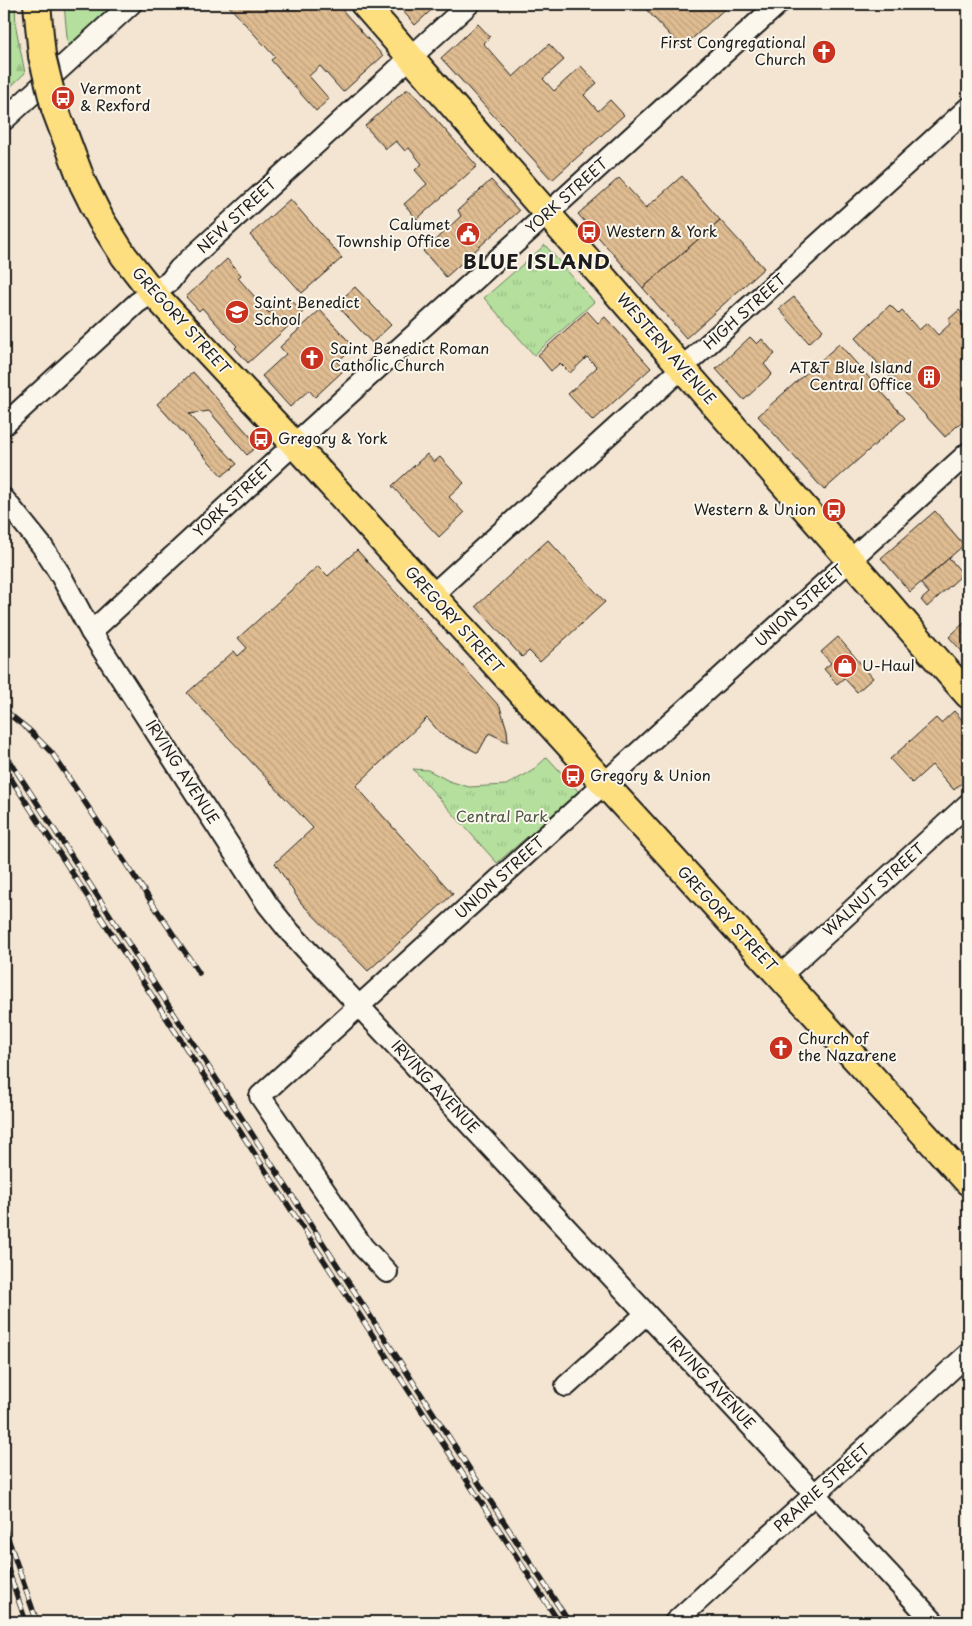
<svg xmlns="http://www.w3.org/2000/svg" width="972" height="1626" viewBox="0 0 972 1626" font-family="'Playpen Sans',sans-serif">
	<style>
		.grass { fill: #b4df9d; stroke: #687e5c }
		.forest { fill: url(#forest-firs); stroke: #687e5c }
		.park { fill: url(#park-tufts); stroke: #687e5c }
		.building { fill: url(#building-back-hatch); stroke: #1c1c1c }
		.lines { fill: none; stroke-linecap: round; stroke-linejoin: round }
		.minor-casing { stroke: #1c1c1c; stroke-width: 24 }
		.major-casing { stroke: #1c1c1c; stroke-width: 30 }
		.minor { stroke: #fbf7ec; stroke-width: 20 }
		.major { stroke: #fddf80; stroke-width: 26 }
		.rail-casing { stroke: #1c1c1c; stroke-width: 5.5 }
		.rail { stroke: #fbf7ec; stroke-width: 4; stroke-dasharray: 11; stroke-linecap: butt }
		.major-bridge-casing { stroke: #1c1c1c; stroke-width: 30; stroke-linecap: butt }
		.major-bridge { stroke: #fddf80; stroke-width: 26 }
		.labels { text-anchor: middle; stroke-width: 4; stroke-linejoin: round; paint-order: stroke }
		.poi-label { font-size: 15px; fill: #1c1c1c; stroke: #fbf7ec; text-anchor: start }
		.street-label { font-size: 15px; fill: #1c1c1c; stroke: #fbf7ec }
		.park-label { font-size: 15px; fill: #4a5643; stroke: #fbf7ec }
		.district-label { font-size: 20px; font-weight: bold; letter-spacing: 1px; fill: #1c1c1c; stroke: #fbf7ec }
	</style>
	<defs>
		<pattern id="forest-firs" width="22" height="20" patternUnits="userSpaceOnUse" patternTransform="scale(1.25)"><rect width="22" height="20" fill="#b4df9d"/><path d="M5 1l3.5 6h-7zM16 11l3.5 6h-7z" fill="#9abf87"/></pattern>
		<pattern id="park-tufts" width="24" height="20" patternUnits="userSpaceOnUse" patternTransform="scale(1.25)"><rect width="24" height="20" fill="#b4df9d"/><path d="M3 7l-1-3M5 7V3M7 7l1-3M15 17l-1-3M17 17v-4M19 17l1-3" fill="none" stroke="#9abf87"/></pattern>
		<pattern id="building-back-hatch" width="6" height="6" patternUnits="userSpaceOnUse" patternTransform="scale(1.25)"><rect width="6" height="6" fill="#dfbc91"/><path d="M-1 5l2 2M0 0l6 6M5-1l2 2" fill="none" stroke="#bfa17c"/></pattern>
	</defs>
	<rect width="100%" height="100%" fill="#f3e5d1"/>
	<filter id="ink" filterUnits="userSpaceOnUse"><feTurbulence type="fractalNoise" baseFrequency=".02" numOctaves="2"/><feDisplacementMap in="SourceGraphic" scale="10" xChannelSelector="R" yChannelSelector="G"/><feConvolveMatrix kernelMatrix="1 2 1 2 8 2 1 2 1" color-interpolation-filters="sRGB"/></filter>
	<g filter="url(#ink)">
		<!-- grass -->
		<polygon class="grass" points="64,4 116,4 68,48"/>
		<!-- forest -->
		<polygon class="forest" points="4,4 15,4 16,28 25,73 4,93"/>
		<!-- park -->
		<g class="park">
			<polygon points="545,245 594,302 534,355 484,298"/>
			<polygon points="547,757 579,792 497,863 413,769 428,770 449,781 469,787 506,785 532,771"/>
		</g>
		<!-- building -->
		<g class="building">
			<polygon points="227,4 337,4 383,56 343,92 320,66 309,76 329,99 316,111 271,60 275,57"/>
			<polygon points="397,4 438,4 415,25"/>
			<polygon points="641,4 730,4 682,48"/>
			<polygon points="478,24 490,37 483,43 513,77 549,44 564,60 543,79 554,91 581,66 597,83 584,95 598,111 610,100 624,115 552,180 441,58"/>
			<polygon points="406,90 410,90 477,166 417,219 404,204 427,184 415,170 422,164 409,148 405,151 396,141 386,149 365,126"/>
			<polygon points="682,176 720,220 643,288 578,214 619,178 646,208"/>
			<polygon points="491,180 519,211 446,277 423,251 461,216 458,210"/>
			<polygon points="290,199 342,258 302,293 250,235"/>
			<polygon points="720,220 764,268 686,338 643,288"/>
			<polygon points="227,259 241,275 238,278 269,313 288,296 303,313 248,363 235,348 237,346 202,308 199,311 186,297"/>
			<polygon points="355,287 391,325 372,343 336,304"/>
			<polygon points="794,297 823,330 809,343 779,309"/>
			<polygon points="890,305 899,314 902,311 919,330 927,323 938,335 950,324 948,320 959,310 968,320 968,416 945,437 855,338"/>
			<polygon points="320,310 354,347 337,362 344,370 315,397 309,390 290,407 262,376 286,354 280,347"/>
			<polygon points="587,311 598,323 605,317 651,368 593,421 568,394 597,367 587,357 570,373 560,363 551,371 538,355"/>
			<polygon points="750,337 757,344 762,339 775,354 764,364 772,374 744,400 716,369"/>
			<polygon points="839,344 905,418 824,490 758,416"/>
			<polygon points="193,372 258,445 247,455 209,411 189,414 237,464 222,476 157,404"/>
			<polygon points="427,454 434,462 440,457 464,483 449,497 464,513 439,537 392,486"/>
			<polygon points="935,511 964,545 910,592 881,558"/>
			<polygon points="548,540 605,602 540,662 529,651 522,657 476,606"/>
			<polygon points="357,550 500,707 507,730 508,742 489,733 478,753 441,734 427,718 356,786 453,894 368,971 301,903 275,863 313,828 187,693 234,651 238,656 247,648 238,638 318,566 328,576"/>
			<polygon points="949,558 963,574 927,607 921,600 929,593 921,584"/>
			<polygon points="968,619 968,658 949,637"/>
			<polygon points="838,637 873,678 857,692 844,678 837,684 824,669 831,663 821,652"/>
			<polygon points="954,711 968,726 968,777 954,790 932,765 912,783 890,759 936,718 941,723"/>
			<polygon points="968,829 968,846 960,837"/>
		</g>
		<g class="lines">
			<!-- minor casing -->
			<g class="minor-casing">
				<g id="minor">
					<polyline points="4,120 131,4"/>
					<polyline points="4,425 137,303 170,281 179,269 469,4"/>
					<polyline points="4,499 42,546 60,574 91,632 268,905 289,931 934,1622"/>
					<polyline points="431,596 968,108"/>
					<polyline points="91,632 280,457 778,4"/>
					<polyline points="780,976 968,804"/>
					<polyline points="387,1272 363,1247 260,1096 968,453"/>
					<polyline points="566,1386 646,1314"/>
					<polyline points="675,1622 968,1354"/>
				</g>
			</g>
			<!-- major casing -->
			<g class="major-casing">
				<g id="major">
					<polyline points="37,4 42,56"/>
					<polyline points="364,4 968,695"/>
					<polyline points="55,109 83,184 101,220 124,256 153,293 294,444 968,1182"/>
				</g>
			</g>
			<!-- minor -->
			<use href="#minor" class="minor"/>
			<!-- major -->
			<use href="#major" class="major"/>
			<!-- rail casing -->
			<g class="rail-casing">
				<g id="rail">
					<polyline points="4,710 29,730 52,753 199,973"/>
					<polyline points="4,752 569,1622"/>
					<polyline points="4,768 559,1622"/>
					<polyline points="4,1527 37,1622"/>
					<polyline points="4,1558 26,1622"/>
				</g>
			</g>
			<!-- rail -->
			<use href="#rail" class="rail"/>
			<!-- major-bridge casing -->
			<g class="major-bridge-casing">
				<polyline id="major-bridge" points="42,56 55,109"/>
			</g>
			<!-- major-bridge -->
			<use href="#major-bridge" class="major-bridge"/>
		</g>
	</g>
	<!-- icons -->
	<defs>
		<g id="church-disc" transform="scale(1.25)"><circle r="9.5" fill="#c8321e" stroke="#fbf7ec"/><path d="M-1.2-6h2.4v3.5h3.3v2.4h-3.3V6h-2.4V-.1h-3.3v-2.4h3.3Z" fill="#fff"/></g>
		<g id="bus-disc" transform="scale(1.25)"><circle r="9.5" fill="#c8321e" stroke="#fbf7ec"/><path d="M-5-6H5V4H4V6H2V4H-2V6H-4V4H-5ZM-3.5-4V0h7V-4ZM-3.5 1.2v1.5H-2V1.2ZM2 1.2v1.5H3.5V1.2Z" fill="#fff"/></g>
		<g id="civic-disc" transform="scale(1.25)"><circle r="9.5" fill="#c8321e" stroke="#fbf7ec"/><path d="M-.6-6.5H3V-4.5H.6V-3L4-1V1h2V6H-6V1h2V-1L-.6-3ZM-1.2 2.5V6h2.4V2.5Z" fill="#fff"/></g>
		<g id="school-disc" transform="scale(1.25)"><circle r="9.5" fill="#c8321e" stroke="#fbf7ec"/><path d="M0-5L7-2L0 1L-7-2ZM-4 1L0 2.5L4 1V4Q0 6-4 4Z" fill="#fff"/></g>
		<g id="building-disc" transform="scale(1.25)"><circle r="9.5" fill="#c8321e" stroke="#fbf7ec"/><path d="M-4-6H4V6H1V3H-1V6H-4ZM-2.5-4.3h1.7v1.8h-1.7ZM.8-4.3h1.7v1.8H.8ZM-2.5-1h1.7V.8h-1.7ZM.8-1h1.7V.8H.8Z" fill="#fff"/></g>
		<g id="shop-disc" transform="scale(1.25)"><circle r="9.5" fill="#c8321e" stroke="#fbf7ec"/><path d="M-5-2.5h2.3a2.7 3.5 0 0 1 5.4 0H5L5.5 6h-11ZM-1.5-2.5h3a1.5 2.3 0 0 0-3 0Z" fill="#fff"/></g>
	</defs>
	<g fill-rule="evenodd">
		<use href="#church-disc" x="824" y="52"/>
		<use href="#bus-disc" x="63" y="98"/>
		<use href="#bus-disc" x="589" y="232"/>
		<use href="#civic-disc" x="468" y="234"/>
		<use href="#school-disc" x="237" y="312"/>
		<use href="#church-disc" x="312" y="358"/>
		<use href="#building-disc" x="929" y="377"/>
		<use href="#bus-disc" x="261" y="439"/>
		<use href="#bus-disc" x="834" y="510"/>
		<use href="#shop-disc" x="845" y="666"/>
		<use href="#bus-disc" x="573" y="776"/>
		<use href="#church-disc" x="781" y="1048"/>
	</g>
	<g class="labels">
		<!-- poi labels -->
		<g class="poi-label">
			<text x="806" y="48" text-anchor="end">First Congregational<tspan x="806" dy="17">Church</tspan></text>
			<text x="80" y="94">Vermont<tspan x="80" dy="17">&amp; Rexford</tspan></text>
			<text x="450" y="230" text-anchor="end">Calumet<tspan x="450" dy="17">Township Office</tspan></text>
			<text x="606" y="237">Western &amp; York</text>
			<text x="254" y="308">Saint Benedict<tspan x="254" dy="17">School</tspan></text>
			<text x="330" y="354">Saint Benedict Roman<tspan x="330" dy="17">Catholic Church</tspan></text>
			<text x="912" y="373" text-anchor="end">AT&amp;T Blue Island<tspan x="912" dy="17">Central Office</tspan></text>
			<text x="278" y="444">Gregory &amp; York</text>
			<text x="816" y="515" text-anchor="end">Western &amp; Union</text>
			<text x="862" y="671">U-Haul</text>
			<text x="590" y="781">Gregory &amp; Union</text>
			<text x="798" y="1044">Church of<tspan x="798" dy="17">the Nazarene</tspan></text>
		</g>
		<!-- street labels -->
		<g class="street-label">
			<text transform="translate(567 196) rotate(-42)" y="5">YORK STREET</text>
			<text transform="translate(237 216) rotate(-43)" y="5">NEW STREET</text>
			<text transform="translate(745 312) rotate(-42)" y="5">HIGH STREET</text>
			<text transform="translate(181 321) rotate(48)" y="5">GREGORY STREET</text>
			<text transform="translate(666 349) rotate(49)" y="5">WESTERN AVENUE</text>
			<text transform="translate(234 499) rotate(-43)" y="5">YORK STREET</text>
			<text transform="translate(800 606) rotate(-42)" y="5">UNION STREET</text>
			<text transform="translate(454 620) rotate(48)" y="5">GREGORY STREET</text>
			<text transform="translate(182 772) rotate(57)" y="5">IRVING AVENUE</text>
			<text transform="translate(500 878) rotate(-42)" y="5">UNION STREET</text>
			<text transform="translate(874 890) rotate(-42)" y="5">WALNUT STREET</text>
			<text transform="translate(727 919) rotate(47)" y="5">GREGORY STREET</text>
			<text transform="translate(435 1087) rotate(47)" y="5">IRVING AVENUE</text>
			<text transform="translate(711 1383) rotate(47)" y="5">IRVING AVENUE</text>
			<text transform="translate(822 1488) rotate(-42)" y="5">PRAIRIE STREET</text>
		</g>
		<!-- park labels -->
		<g class="park-label">
			<text x="502" y="822">Central Park</text>
		</g>
		<!-- district labels -->
		<g class="district-label">
			<text x="537" y="269">BLUE ISLAND</text>
		</g>
	</g>
	<!-- margin -->
	<rect width="972" height="1626" fill="none" stroke="#fbf7ec" stroke-width="20"/>
	<rect x="10" y="10" width="952" height="1606" fill="none" stroke="#1c1c1c" stroke-width="2" filter="url(#ink)"/>
</svg>
